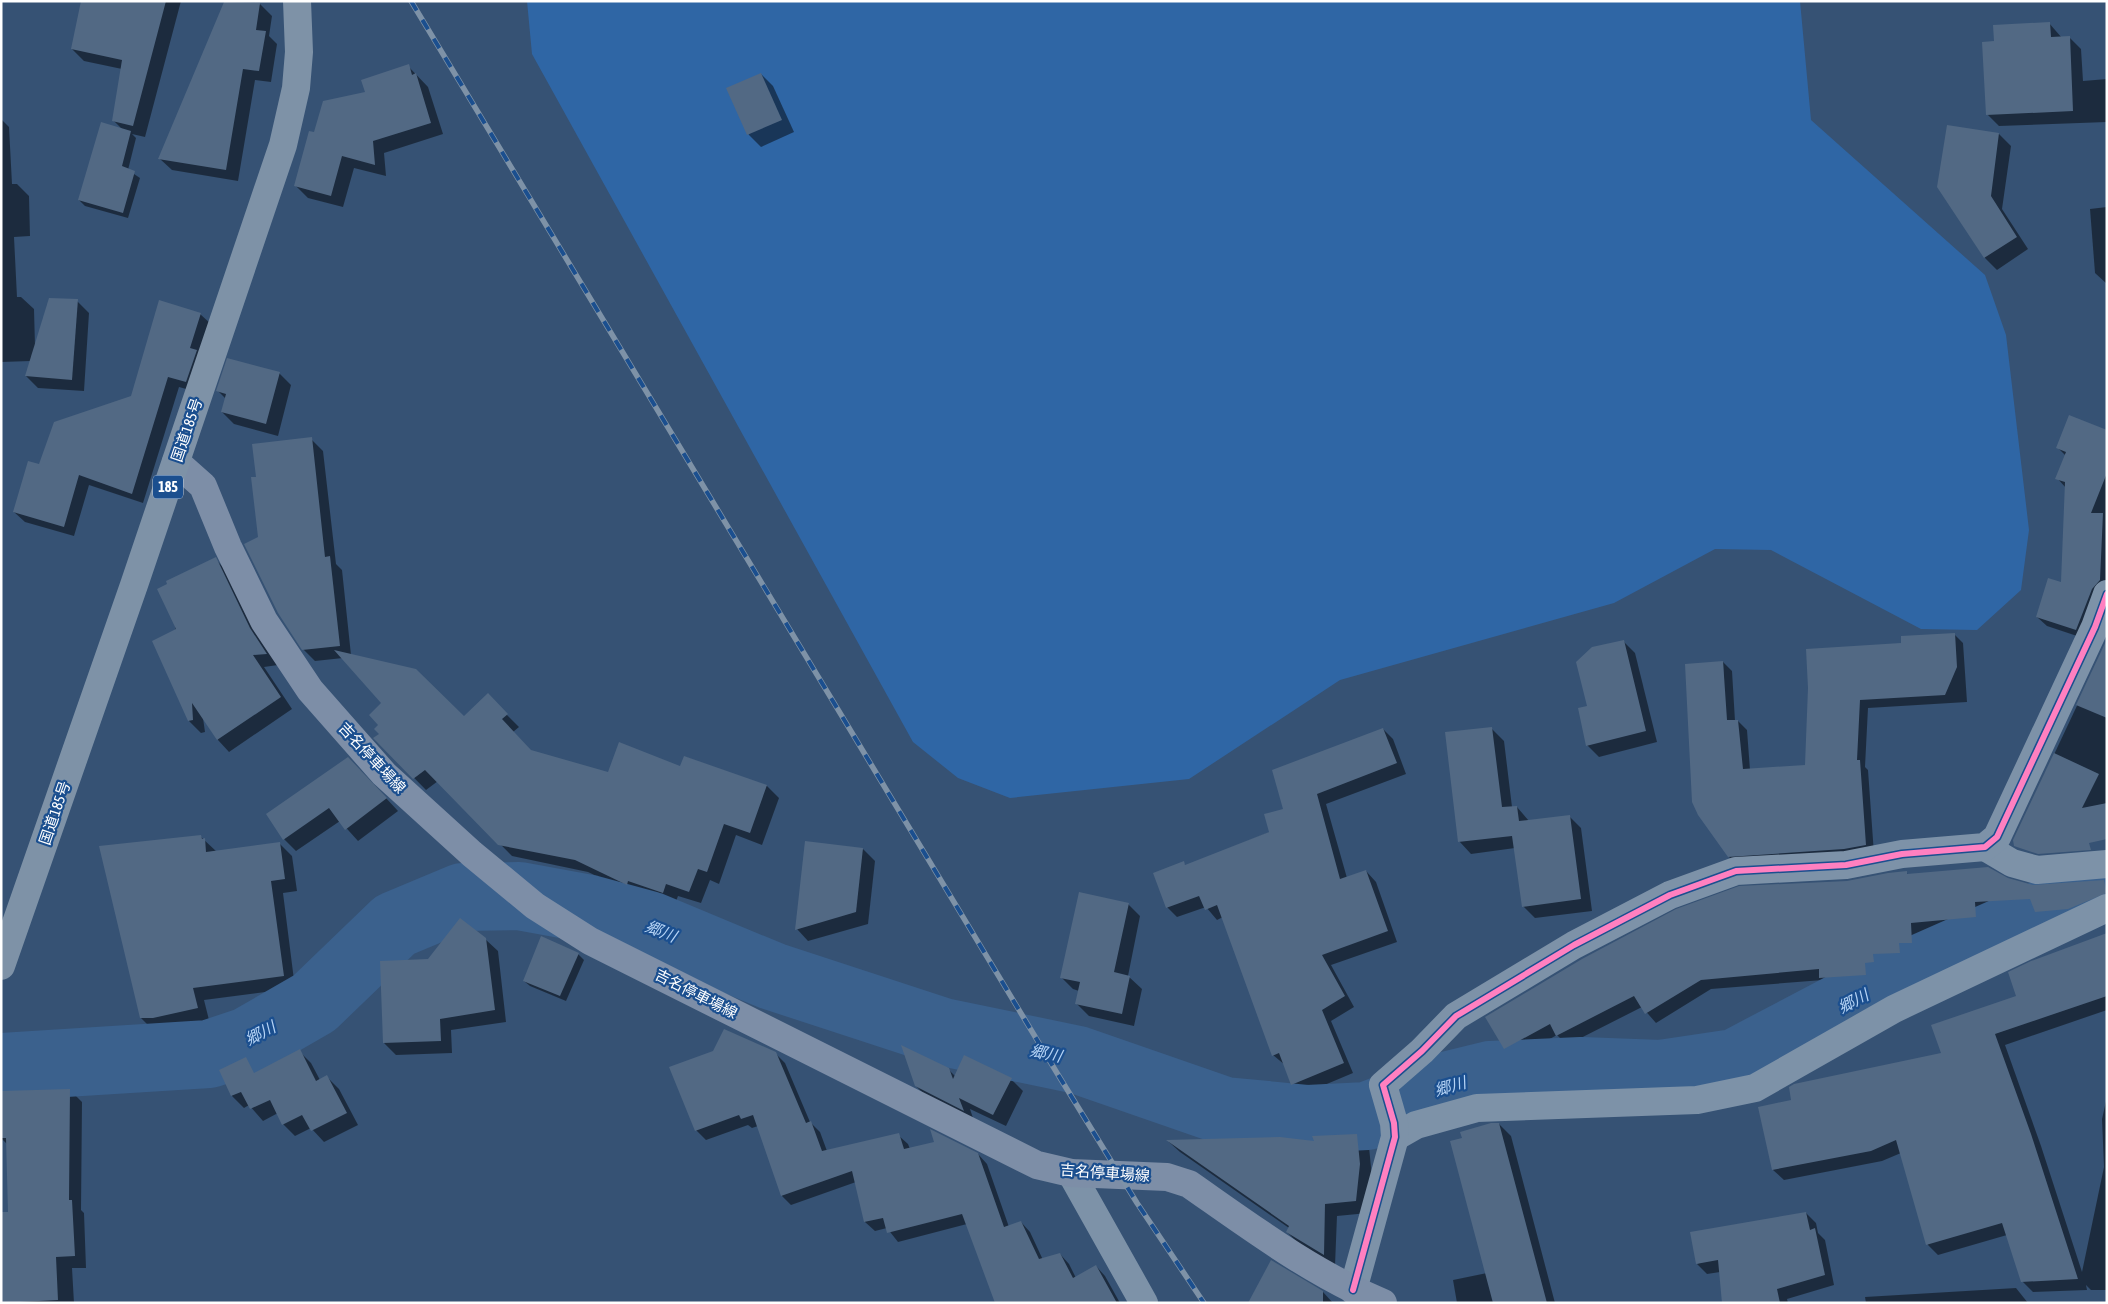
<svg xmlns="http://www.w3.org/2000/svg" width="2108" height="1304" viewBox="0 0 2108 1304" font-family="'Asap Condensed','Noto Sans JP',sans-serif">
	<style>
		.green { fill: #2f66a5 }
		.shadow { fill: #0007 }
		.lines { fill: none; stroke-linecap: round; stroke-linejoin: round }
		.river { stroke: #3b618d; stroke-width: 68 }
		.building { fill: #526984 }
		.minor { stroke: #7d92a8; stroke-width: 28 }
		.major { stroke: #7d8ea7; stroke-width: 28 }
		.highway { stroke: #7e92a7; stroke-width: 28 }
		.rail-casing { stroke: #7e92a7; stroke-width: 5.5 }
		.rail { stroke: #1b4f8f; stroke-width: 4; stroke-dasharray: 11; stroke-linecap: butt }
		.cycleway-casing { stroke: #1b4f8f; stroke-width: 9 }
		.cycleway { stroke: #ff80c0; stroke-width: 6 }
		.labels { text-anchor: middle; stroke-width: 4.5; stroke-linejoin: round; paint-order: stroke }
		.shield { fill: #1b4f8f; stroke: #bbcadd; stroke-width: 1 }
		.shield-label { font-size: 14px; font-weight: bold; fill: #fff }
		.street-label { font-size: 15px; fill: #fff; stroke: #1b4f8f }
		.water-label { font-size: 16px; font-style: italic; fill: #b5d3f5; stroke: #1b4f8f }
	</style>
	<rect width="100%" height="100%" fill="#365274"/>
	<!-- green -->
	<polygon class="green" points="527,1 1800,1 1811,120 1985,275 2006,335 2029,530 2021,590 1977,630 1921,629 1771,550 1715,549 1614,603 1340,680 1189,779 1010,798 958,778 913,742 532,54"/>
	<!-- shadow -->
	<g class="shadow">
		<polygon points="91,1 181,1 145,137 132,134 136,138 128,170 140,178 128,218 85,206 79,200 123,130 113,120 122,69 84,61 72,49"/>
		<polygon points="260,4 272,16 269,36 277,44 271,82 255,80 238,181 172,170 160,159"/>
		<polygon points="2049,23 2062,38 2069,37 2081,49 2083,81 2107,79 2107,122 1999,126 1987,114 1995,43"/>
		<polygon points="408,66 428,87 443,134 384,153 386,176 354,168 343,207 308,198 296,186 366,93"/>
		<polygon points="761,74 773,86 794,132 761,147 749,135 728,89"/>
		<polygon points="1,119 9,127 12,184 17,184 29,196 30,236 14,237 17,297 21,297 34,309 35,346 77,301 89,313 84,391 38,388 26,376 31,361 1,362"/>
		<polygon points="1948,126 1999,134 2011,146 2002,209 2028,249 1997,270 1985,258 1938,187"/>
		<polygon points="2107,207 2107,284 2095,273 2090,209"/>
		<polygon points="200,314 211,324 197,392 179,387 143,503 89,485 74,536 25,522 14,512 40,465 132,397"/>
		<polygon points="279,373 291,385 278,436 234,424 222,412 226,399 218,391"/>
		<polygon points="2107,431 2107,591 2086,639 2047,626 2037,617 2063,584 2066,488 2057,478 2066,456 2058,448"/>
		<polygon points="311,439 323,451 336,564 342,570 351,655 464,718 499,707 519,727 513,732 531,751 609,774 681,767 685,757 767,786 779,798 762,845 736,835 719,884 710,880 701,903 678,896 675,904 640,892 639,896 588,872 512,856 438,781 426,790 375,738 381,734 379,725 383,703 343,658 315,661 303,649 259,538 257,478"/>
		<polygon points="215,559 227,571 278,665 264,667 292,709 229,752 218,740 203,718 205,732 201,733 189,721 169,584"/>
		<polygon points="1954,634 1963,643 1967,702 1868,708 1865,767 1868,770 1874,854 1738,866 1729,857 1723,662 1732,671 1735,721 1738,721 1747,730 1750,770 1806,766 1902,644"/>
		<polygon points="1623,641 1635,653 1657,742 1599,757 1587,745 1588,707"/>
		<polygon points="2107,642 2107,818 2034,797"/>
		<polygon points="1383,729 1393,739 1406,774 1326,804 1347,878 1366,871 1376,882 1397,942 1331,965 1354,1007 1331,1021 1353,1073 1303,1094 1292,1084 1285,1065 1273,1055 1223,917 1217,920 1206,907 1177,917 1167,907 1183,863 1186,866 1270,832 1284,809"/>
		<polygon points="1492,729 1504,741 1512,807 1517,807 1529,821 1569,816 1581,828 1592,911 1535,918 1523,906 1515,848 1471,854 1459,841"/>
		<polygon points="360,770 398,811 358,841 340,821 296,851 284,839"/>
		<polygon points="201,837 217,852 280,844 292,856 297,891 283,893 295,988 204,1000 209,1020 165,1030 153,1030 141,1018"/>
		<polygon points="863,849 875,861 868,924 808,941 797,929"/>
		<polygon points="1906,873 1909,875 2007,879 2033,886 2103,881 2107,885 2107,906 2047,922 2035,909 1984,912 1986,927 1920,933 1921,952 1908,953 1909,962 1882,964 1883,972 1874,973 1875,984 1831,988 1823,980 1711,989 1656,1023 1642,1007 1567,1045 1557,1035 1515,1058 1505,1048 1487,1017 1847,882"/>
		<polygon points="1128,904 1140,916 1128,976 1142,989 1134,1026 1089,1016 1077,1004 1079,991 1073,989 1061,977"/>
		<polygon points="2107,935 2107,1010 2005,1045 2041,1146 2082,1272 2104,1167 2102,1119 2107,1097 2107,1290 2091,1290 2086,1285 2087,1290 2033,1292 2022,1281 2007,1235 1938,1255 1928,1245 1901,1153 1882,1161 1784,1180 1773,1170 1793,1101 1942,1054 2017,996"/>
		<polygon points="485,939 498,951 506,1022 451,1030 452,1053 396,1055 384,1043 429,960"/>
		<polygon points="578,954 584,960 566,1001 530,986 524,981"/>
		<polygon points="299,1051 311,1063 320,1080 327,1077 339,1089 358,1125 324,1142 311,1128 295,1136 283,1124 278,1113 263,1121 249,1105 244,1108 232,1096 221,1071 246,1059 258,1072"/>
		<polygon points="775,1053 785,1063 810,1122 820,1132 827,1151 898,1135 908,1144 910,1149 978,1154 987,1164 1009,1227 1021,1222 1030,1232 1043,1260 1060,1254 1069,1264 1076,1278 1096,1266 1105,1276 1120,1303 997,1303 967,1224 898,1242 887,1228 875,1231 865,1222 856,1182 791,1205 782,1196 758,1126 752,1128 748,1125 706,1140 696,1130"/>
		<polygon points="948,1069 955,1076 1011,1079 1023,1091 1006,1126 970,1109 974,1121 928,1098 916,1086"/>
		<polygon points="70,1090 82,1102 81,1210 84,1213 86,1268 72,1268 74,1303 3,1303 9,1213 7,1144 1,1138 1,1093"/>
		<polygon points="1499,1124 1511,1136 1555,1303 1457,1303 1453,1280 1487,1273"/>
		<polygon points="1357,1135 1369,1147 1372,1177 1368,1213 1337,1216 1335,1266 1299,1244 1287,1232 1289,1228 1180,1152 1169,1142 1316,1143"/>
		<polygon points="1806,1213 1816,1223 1818,1233 1825,1240 1834,1285 1787,1299 1788,1303 1723,1303 1720,1272 1707,1274 1697,1264"/>
		<polygon points="2016,1288 2028,1303 1866,1303 1865,1297"/>
		<polygon points="1323,1292 1333,1303 1257,1303"/>
	</g>
	<g class="lines">
		<!-- river -->
		<polyline class="river" points="1,1067 209,1054 248,1041 314,1003 395,925 462,897 519,896 590,909 649,925 772,976 943,1032 1078,1060 1225,1111 1308,1119 1367,1116 1445,1086 1490,1075 1581,1071 1661,1074 1735,1063 1887,983 2107,886"/>
	</g>
	<!-- building -->
	<g class="building">
		<polygon points="81,1 166,1 133,126 112,121 122,60 71,49"/>
		<polygon points="224,2 260,3 256,30 266,31 259,71 243,69 226,170 158,159"/>
		<polygon points="2050,22 2051,37 2070,36 2073,111 1986,115 1982,42 1994,41 1993,25"/>
		<polygon points="409,64 412,75 416,73 431,123 373,141 375,165 342,156 331,196 294,186 309,131 314,132 323,101 365,92 361,80"/>
		<polygon points="761,73 782,120 747,135 726,88"/>
		<polygon points="101,122 131,131 122,166 135,171 123,213 78,200"/>
		<polygon points="1947,125 1999,133 1991,196 2017,237 1984,258 1937,187"/>
		<polygon points="49,298 78,299 72,380 25,376"/>
		<polygon points="159,300 201,313 190,348 197,350 186,382 168,377 132,494 79,475 64,527 13,512 28,461 39,464 54,422 131,396"/>
		<polygon points="227,358 280,372 266,424 221,412 226,394 216,391"/>
		<polygon points="2069,415 2107,430 2107,473 2091,513 2103,513 2100,580 2092,589 2076,630 2036,617 2048,578 2061,582 2065,482 2055,479 2066,452 2056,448"/>
		<polygon points="312,437 325,557 330,556 340,646 302,650 278,613 244,544 258,537 251,477 256,477 252,444"/>
		<polygon points="216,557 250,628 267,654 253,655 281,697 217,740 192,703 193,720 188,721 152,641 176,629 157,589 167,584 166,581"/>
		<polygon points="1955,633 1957,667 1945,695 1860,700 1857,760 1860,760 1866,845 1844,849 1728,857 1698,815 1692,802 1685,664 1723,661 1727,720 1738,720 1743,769 1805,765 1808,688 1806,649 1901,643 1901,636"/>
		<polygon points="2107,639 2107,718 2076,705"/>
		<polygon points="1624,640 1646,731 1586,746 1578,708 1587,706 1576,662 1592,647"/>
		<polygon points="334,650 416,669 464,716 488,693 508,714 502,719 531,750 608,772 619,742 680,766 684,756 767,785 750,833 724,824 707,872 698,869 689,892 666,884 663,893 628,881 627,885 575,860 498,845 425,770 413,779 373,738 379,734 374,729 378,725 369,715 381,703"/>
		<polygon points="1492,727 1502,807 1517,806 1519,821 1570,815 1581,899 1522,907 1512,836 1458,842 1445,732"/>
		<polygon points="1383,728 1397,763 1317,794 1340,879 1366,870 1388,931 1322,955 1345,996 1322,1010 1344,1063 1291,1085 1279,1053 1272,1056 1217,905 1205,910 1199,896 1166,908 1153,873 1184,861 1185,865 1269,832 1264,814 1283,809 1272,770"/>
		<polygon points="2054,753 2099,774 2082,808 2107,803 2107,839 2089,843 2091,850 2038,854 2014,846 2013,840"/>
		<polygon points="348,757 387,798 345,830 329,808 283,840 266,814"/>
		<polygon points="201,835 202,839 205,838 206,852 280,842 285,879 271,881 284,976 193,988 198,1008 153,1018 140,1018 99,846"/>
		<polygon points="805,841 863,848 856,912 795,930"/>
		<polygon points="1988,867 2008,878 2033,885 2104,880 2107,893 2068,909 2035,912 2030,899 1975,902 1976,917 1911,923 1912,943 1899,943 1900,953 1873,954 1874,962 1865,963 1866,975 1819,978 1819,969 1701,980 1645,1014 1634,996 1556,1036 1550,1024 1504,1049 1485,1017 1582,959 1676,909 1739,886 1847,881 1888,873 1907,871 1907,874"/>
		<polygon points="1079,892 1129,903 1114,972 1130,976 1122,1014 1075,1004 1080,982 1060,978"/>
		<polygon points="460,918 486,938 495,1010 440,1019 441,1041 383,1043 380,961 428,959"/>
		<polygon points="2107,933 2107,996 1995,1034 2031,1134 2078,1279 2021,1282 2002,1223 1926,1245 1896,1140 1871,1151 1772,1170 1758,1107 1791,1100 1789,1087 1794,1084 1941,1053 1931,1025 2016,996 2008,972 2031,961"/>
		<polygon points="541,936 579,953 560,996 523,981"/>
		<polygon points="724,1029 776,1052 806,1123 811,1121 822,1151 899,1133 904,1149 934,1142 930,1129 978,1153 1004,1227 1021,1221 1039,1259 1060,1253 1073,1278 1096,1265 1117,1303 995,1303 962,1214 887,1233 883,1218 864,1222 852,1171 781,1196 753,1115 741,1119 739,1115 695,1131 669,1067 713,1051"/>
		<polygon points="901,1045 949,1068 953,1079 964,1055 1012,1078 993,1115 959,1098 964,1111 915,1086"/>
		<polygon points="300,1049 316,1081 327,1075 347,1113 311,1131 302,1115 282,1125 270,1100 250,1109 241,1092 231,1096 219,1070 246,1057 254,1073"/>
		<polygon points="70,1089 69,1200 72,1200 75,1256 56,1257 58,1300 1,1303 1,1212 8,1212 6,1138 1,1138 1,1091"/>
		<polygon points="1491,1123 1499,1123 1547,1303 1493,1303 1450,1141 1462,1138 1460,1132"/>
		<polygon points="1357,1134 1360,1164 1356,1201 1325,1204 1324,1255 1286,1232 1289,1226 1166,1140 1280,1137 1314,1141 1312,1136"/>
		<polygon points="1806,1212 1810,1230 1815,1228 1825,1275 1777,1289 1780,1303 1722,1303 1718,1260 1696,1264 1690,1232"/>
		<polygon points="1271,1260 1323,1291 1323,1303 1248,1303"/>
	</g>
	<g class="lines">
		<!-- minor -->
		<g class="minor">
			<polyline points="1985,847 2012,863 2037,870 2107,864"/>
			<polyline points="1395,1137 1416,1125 1477,1108 1697,1100 1755,1088 1894,1009 2107,908"/>
			<polyline points="1071,1173 1144,1303"/>
			<polyline points="1353,1290 1395,1137 1394,1123 1383,1085 1422,1051 1456,1016 1574,945 1670,895 1736,871 1846,865 1902,854 1985,847 1997,837 2095,627 2107,594"/>
		</g>
		<!-- major -->
		<path class="major" d="M176 462 203 486 228 547 264 621 310 690 384 774 472 854 535 906 590 941 1037 1165 1071 1173 1167 1177 1189 1184C1252 1228 1312 1273 1383 1303"/>
		<!-- highway -->
		<polyline class="highway" points="1,966 134,585 283,145 296,88 299,52 297,1"/>
		<!-- rail casing -->
		<g class="rail-casing">
			<polyline id="rail" points="411,1 1057,1073 1137,1203 1204,1303"/>
		</g>
		<!-- rail -->
		<use href="#rail" class="rail"/>
		<!-- cycleway casing -->
		<g class="cycleway-casing">
			<polyline id="cycleway" points="1353,1290 1395,1137 1394,1123 1383,1085 1422,1051 1456,1016 1574,945 1670,895 1736,871 1846,865 1902,854 1985,847 1997,837 2095,627 2107,594"/>
		</g>
		<!-- cycleway -->
		<use href="#cycleway" class="cycleway"/>
	</g>
	<g class="labels">
		<!-- shield labels -->
		<rect class="shield" x="153" y="475.5" width="30" height="23" rx="4"/>
		<g class="shield-label">
			<text x="168" y="492">185</text>
		</g>
		<!-- street labels -->
		<g class="street-label">
			<text transform="translate(187 430) rotate(-71)" y="5">国道185号</text>
			<text transform="translate(372 758) rotate(47)" y="5">吉名停車場線</text>
			<text transform="translate(55 813) rotate(-71)" y="5">国道185号</text>
			<text transform="translate(696 994) rotate(27)" y="5">吉名停車場線</text>
			<text transform="translate(1105 1173) rotate(4)" y="5">吉名停車場線</text>
		</g>
		<!-- water labels -->
		<g class="water-label">
			<text transform="translate(661 931) rotate(21)" y="6">郷川</text>
			<text transform="translate(1853 1001) rotate(-28)" y="6">郷川</text>
			<text transform="translate(260 1033) rotate(-28)" y="6">郷川</text>
			<text transform="translate(1046 1053) rotate(12)" y="6">郷川</text>
			<text transform="translate(1450 1086) rotate(-16)" y="6">郷川</text>
		</g>
	</g>
	<!-- border -->
	<rect width="2108" height="1304" fill="none" stroke="#ffffff" stroke-width="5"/>
</svg>
